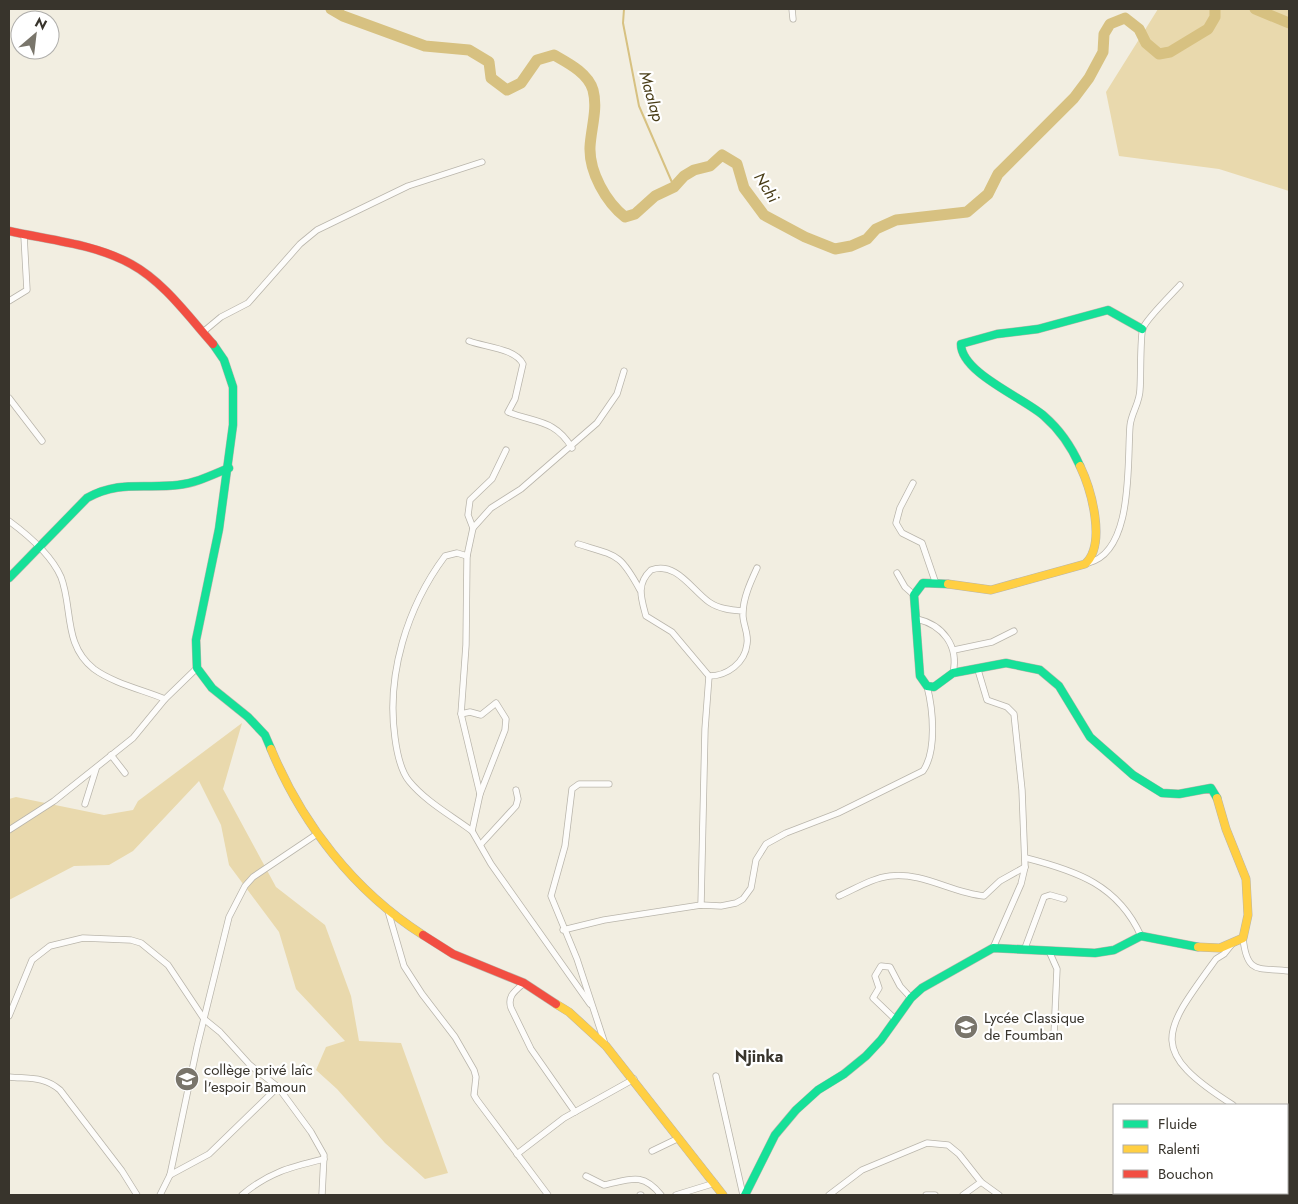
<svg xmlns="http://www.w3.org/2000/svg" width="1298" height="1204" viewBox="0 0 1298 1204" font-family="Jost,sans-serif">
	<style>
		.green { fill: #e9d9ad }
		.lines { fill: none; stroke-linecap: round; stroke-linejoin: round }
		.stream { stroke: #d7c181; stroke-width: 2 }
		.river { stroke: #d7c181; stroke-width: 11 }
		.street-casing { stroke: #b9b5ab; stroke-width: 7 }
		.fast-casing { stroke: #b9b5ab; stroke-width: 9 }
		.slow-casing { stroke: #b9b5ab; stroke-width: 9 }
		.jam-casing { stroke: #b9b5ab; stroke-width: 9 }
		.street { stroke: #fdfcfa; stroke-width: 5.5 }
		.fast { stroke: #16e098; stroke-width: 8 }
		.slow { stroke: #ffcf43; stroke-width: 8 }
		.jam { stroke: #f24e42; stroke-width: 8 }
		.labels { text-anchor: middle; stroke-width: 4.5; stroke-linejoin: round; paint-order: stroke }
		.poi-label { font-size: 15px; fill: #38342c; stroke: #fff; text-anchor: start }
		.water-label { font-size: 16px; font-style: italic; fill: #483c16; stroke: #fff }
		.neighbourhood-label { font-size: 16px; font-weight: bold; fill: #38342c; stroke: #fff }
	</style>
	<rect width="100%" height="100%" fill="#f2eee1"/>
	<!-- green -->
	<g class="green">
		<polygon points="1158,9 1289,9 1289,191 1219,169 1119,156 1106,92"/>
		<polygon points="242,723 223,789 276,887 325,925 351,996 359,1041 401,1043 448,1173 425,1179 385,1143 337,1089 316,1070 326,1047 345,1041 296,989 279,932 229,865 221,825 199,781 133,851 109,865 74,866 9,900 9,799 16,797 104,815 133,810 138,801"/>
	</g>
	<g class="lines">
		<!-- stream -->
		<polyline class="stream" points="624,9 623,23 639,106 674,187"/>
		<!-- river -->
		<g class="river">
			<path d="M331 9 343 16 425 46 469 50 489 62 491 78 507 90 521 83 537 60 554 55C568 63 588 73 593 90 598 109 591 128 590 147 589 172 606 202 625 217L635 214 655 196 674 187 684 176 694 170 710 166 722 155 737 164 744 188 764 215 805 237 835 249 851 246 867 239 876 229 896 220 967 212 988 194 998 174 1074 98 1089 78 1103 52 1104 34 1110 24 1125 18 1139 29 1146 43 1159 54 1170 52 1208 29 1215 17V9"/>
			<polyline points="1255,9 1289,23"/>
		</g>
		<!-- street casing -->
		<g class="street-casing">
			<g id="street">
				<polyline points="792,9 793,19"/>
				<polyline points="9,301 27,290 24,236"/>
				<polyline points="203,332 221,317 248,303 300,244 317,230 408,186 482,162"/>
				<path d="M469 341C484 347 515 348 523 364L515 399 508 412C535 423 555 419 572 448"/>
				<polyline points="9,398 42,441"/>
				<polyline points="913,483 900,508 896,523 902,533 922,543 935,581"/>
				<path d="M9 521C28 535 51 554 61 577 73 608 63 645 94 669 113 683 143 690 165 699"/>
				<polyline points="473,528 468,515 470,500 492,479 506,450"/>
				<path d="M578 544C617 556 620 553 640 590"/>
				<path d="M467 556 457 553 445 556C407 607 386 675 395 738 397 753 400 770 409 781 425 801 452 816 472 831"/>
				<path d="M1088 563C1134 552 1127 462 1130 426 1131 413 1140 403 1140 389 1141 379 1140 334 1143 328 1147 318 1172 294 1180 285"/>
				<polyline points="897,573 905,587 914,595"/>
				<path d="M743 611C731 610 719 609 709 602 691 589 676 561 651 570 636 584 641 598 646 616L672 632 709 676C727 676 745 663 747 644 749 633 742 623 743 613 743 598 751 581 757 568"/>
				<path d="M917 619C943 625 959 646 953 673"/>
				<polyline points="954,650 992,642 1014,631"/>
				<polyline points="978,670 987,700 1007,707 1014,714 1022,790 1025,867 1021,884 993,948"/>
				<polyline points="461,714 470,712 481,715 496,703 506,719 505,730 480,794"/>
				<polyline points="111,755 125,773"/>
				<polyline points="85,804 96,769"/>
				<polyline points="9,830 54,801 133,738 165,699 197,668"/>
				<polyline points="481,844 516,806 518,799 516,790"/>
				<path d="M1026 858C1077 871 1118 885 1141 936"/>
				<path d="M839 896C855 889 872 878 890 876 923 872 952 893 984 896L1000 881 1025 867"/>
				<polyline points="701,905 705,729 709,676"/>
				<polyline points="388,911 404,966 422,994 455,1037 474,1070 476,1077 474,1095 477,1100 548,1195"/>
				<path d="M563 930 604 920 701 905 721 906 736 903 743 899 751 888 756 860 766 844 786 833 838 813 923 771C937 751 933 709 927 686"/>
				<path d="M1243 938C1247 976 1259 967 1289 971"/>
				<path d="M1232 944 1224 954 1216 959C1163 1032 1146 1050 1233 1105"/>
				<polyline points="1025,948 1044,897 1050,895 1064,899"/>
				<polyline points="1049,951 1057,969 1054,1035"/>
				<path d="M524 983C515 991 507 996 511 1008L531 1049 575 1112"/>
				<polyline points="590,1004 491,864 472,831 480,794 461,714 466,645 467,556 473,528 491,508 521,489 597,423 617,394 624,371"/>
				<polyline points="9,1016 32,960 50,946 83,938 131,940 141,943 168,965 204,1019 220,1032 250,1065 278,1087 311,1132 324,1155 322,1195"/>
				<polyline points="895,1019 873,998 879,988 875,976 881,966 890,967 900,986 911,998"/>
				<polyline points="605,1044 577,959 551,896 565,846 572,789 579,784 609,784"/>
				<polyline points="716,1076 743,1195"/>
				<path d="M9 1077C29 1079 44 1076 60 1090L122 1171 137 1195"/>
				<polyline points="1287,1130 1289,1131"/>
				<polyline points="652,1151 679,1138"/>
				<polyline points="517,1154 564,1118 634,1079"/>
				<polyline points="170,1175 209,1154 278,1087"/>
				<path d="M586 1176 604 1185C629 1180 642 1171 661 1195"/>
				<polyline points="160,1195 170,1175 197,1047 229,917 245,886 253,877 317,834"/>
				<path d="M242 1195C269 1172 291 1167 324 1159"/>
				<polyline points="640,1195 641,1195"/>
				<polyline points="676,1195 715,1183"/>
				<polyline points="829,1195 862,1170 927,1143 948,1145 959,1154 981,1182 999,1195"/>
				<polyline points="926,1195 935,1195"/>
				<polyline points="963,1195 981,1182"/>
			</g>
		</g>
		<!-- fast casing -->
		<g class="fast-casing">
			<g id="fast">
				<polyline points="213,344 224,360 233,387 233,425 219,529 196,640 197,668 212,688 248,717 265,735 271,749"/>
				<path d="M1080 466C1072 448 1059 429 1044 416 1024 398 961 373 961 344L997 334 1038 329 1108 310 1142 329"/>
				<path d="M9 578 87 498C119 480 144 489 178 485 196 483 212 475 229 468"/>
				<polyline points="948,584 923,583 914,595 920,676 927,686 934,687 953,673 1006,663 1040,670 1059,686 1090,737 1133,775 1162,793 1179,794 1211,788 1217,798"/>
				<polyline points="745,1195 775,1135 796,1110 818,1090 844,1074 866,1056 881,1040 911,998 922,988 993,948 1095,953 1114,950 1141,936 1198,947"/>
			</g>
		</g>
		<!-- slow casing -->
		<g class="slow-casing">
			<g id="slow">
				<path d="M948 584 991 590 1085 564C1107 544 1091 489 1080 466"/>
				<path d="M271 749C302 824 354 891 423 935"/>
				<polyline points="1198,947 1220,948 1243,938 1248,915 1246,879 1226,829 1217,798"/>
				<polyline points="556,1004 569,1012 606,1046 723,1195"/>
			</g>
		</g>
		<!-- jam casing -->
		<g class="jam-casing">
			<g id="jam">
				<path d="M9 231C49 240 95 244 131 264 164 282 188 316 213 344"/>
				<polyline points="423,935 453,954 524,983 556,1004"/>
			</g>
		</g>
		<!-- street -->
		<use href="#street" class="street"/>
		<!-- fast -->
		<use href="#fast" class="fast"/>
		<!-- slow -->
		<use href="#slow" class="slow"/>
		<!-- jam -->
		<use href="#jam" class="jam"/>
	</g>
	<!-- icons -->
	<defs>
		<g id="school-disc" transform="scale(1.25)"><circle r="9.5" fill="#79756b" stroke="#fff"/><path d="M0-5L7-2L0 1L-7-2ZM-4 1L0 2.5L4 1V4Q0 6-4 4Z" fill="#fff"/></g>
	</defs>
	<g fill-rule="evenodd">
		<use href="#school-disc" x="966" y="1027"/>
		<use href="#school-disc" x="187" y="1079"/>
	</g>
	<g class="labels">
		<!-- poi labels -->
		<g class="poi-label">
			<text x="984" y="1023">Lycée Classique<tspan x="984" dy="17">de Foumban</tspan></text>
			<text x="204" y="1075">collège privé laîc<tspan x="204" dy="17">l'espoir Bamoun</tspan></text>
		</g>
		<!-- water labels -->
		<g class="water-label">
			<text transform="translate(652 96) rotate(74)" y="6">Maalap</text>
			<text transform="translate(767 187) rotate(58)" y="6">Nchi</text>
		</g>
		<!-- neighbourhood labels -->
		<g class="neighbourhood-label">
			<text x="759" y="1062">Njinka</text>
		</g>
	</g>
	<!-- border -->
	<rect width="1298" height="1204" fill="none" stroke="#38342c" stroke-width="20"/>
	<!-- legend -->
	<rect x="1113" y="1104" width="175" height="90" fill="#ffffff" stroke="#afaeab"/>
	<rect x="1123" y="1120" width="25" height="8" fill="#16e098" stroke="#afaeab"/>
	<text x="1158" y="1129" font-size="15" fill="#38342c">Fluide</text>
	<rect x="1123" y="1145" width="25" height="8" fill="#ffcf43" stroke="#afaeab"/>
	<text x="1158" y="1154" font-size="15" fill="#38342c">Ralenti</text>
	<rect x="1123" y="1170" width="25" height="8" fill="#f24e42" stroke="#afaeab"/>
	<text x="1158" y="1179" font-size="15" fill="#38342c">Bouchon</text>
	<!-- north arrow -->
	<g transform="translate(35 35) rotate(28)"><circle r="24" fill="#ffffff" stroke="#afaeab"/>
	<path d="M0-4L9 19L0 12L-9 19Z" fill="#79756b"/>
	<text y="-8" font-size="14" font-weight="bold" text-anchor="middle" fill="#38342c">N</text>
	</g>
</svg>
